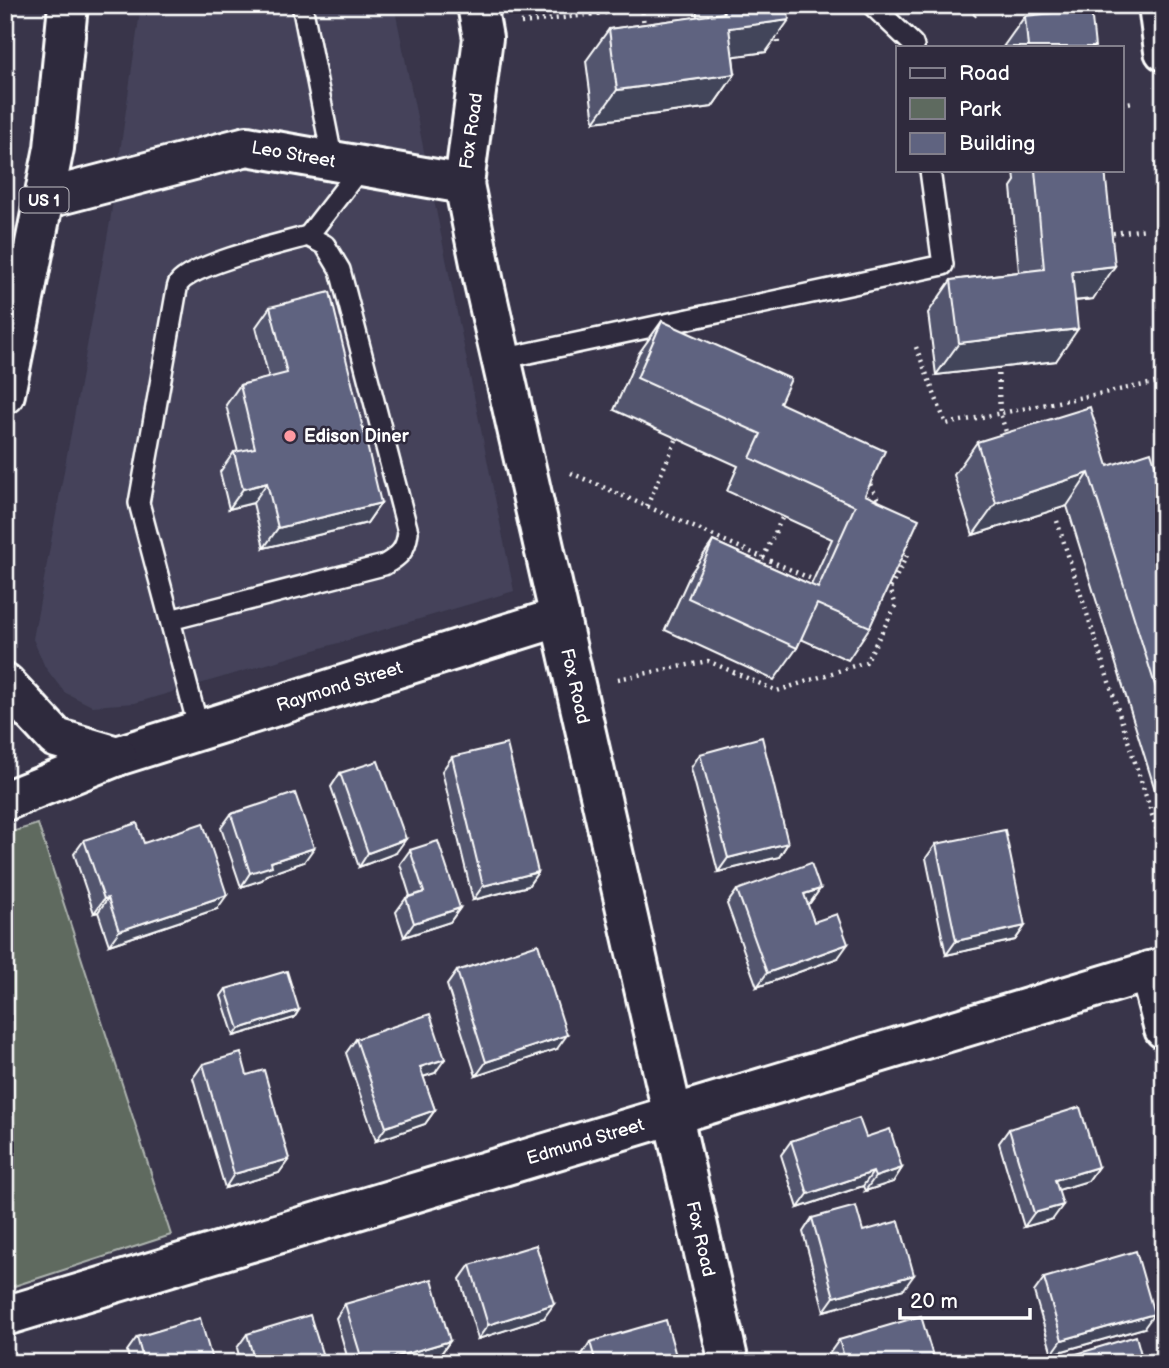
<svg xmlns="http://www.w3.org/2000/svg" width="1169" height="1368" viewBox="0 0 1169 1368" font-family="'Balsamiq Sans',sans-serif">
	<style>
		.built { fill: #44435a }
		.green { fill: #5e6a5f; stroke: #aeb4af; stroke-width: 2 }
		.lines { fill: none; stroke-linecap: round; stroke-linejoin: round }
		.lane-casing { stroke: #fff; stroke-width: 24 }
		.street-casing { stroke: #fff; stroke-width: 44 }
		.highway-casing { stroke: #fff; stroke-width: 44 }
		.path { stroke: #fff; stroke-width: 4.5; stroke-dasharray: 2 5; stroke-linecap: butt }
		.lane { stroke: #2f2a3d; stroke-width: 19 }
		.street { stroke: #2f2a3d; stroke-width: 38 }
		.highway { stroke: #2f2a3d; stroke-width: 38 }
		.wall { fill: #52556e; stroke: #fff; stroke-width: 2 }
		.shaded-wall { fill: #42455a; stroke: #fff; stroke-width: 2 }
		.building { fill: #5f6380; stroke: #fff; stroke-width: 2 }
		.poi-dot { fill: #ff9aa2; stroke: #2f2a3d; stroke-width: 2.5 }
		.labels { text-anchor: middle; stroke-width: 5; stroke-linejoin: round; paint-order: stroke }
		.shield { fill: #2f2a3d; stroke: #c1bfc5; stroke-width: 2 }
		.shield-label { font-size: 16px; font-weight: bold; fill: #fff }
		.street-label { font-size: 18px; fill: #fff; stroke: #2f2a3d }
		.poi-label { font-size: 18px; font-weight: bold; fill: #fff; stroke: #2f2a3d; text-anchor: start }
	</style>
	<rect width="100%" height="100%" fill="#39354a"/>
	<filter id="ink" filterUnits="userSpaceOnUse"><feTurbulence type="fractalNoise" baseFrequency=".0143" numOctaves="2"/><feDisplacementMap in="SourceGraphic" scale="14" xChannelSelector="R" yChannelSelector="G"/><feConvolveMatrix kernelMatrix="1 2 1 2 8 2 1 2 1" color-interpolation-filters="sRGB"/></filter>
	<g filter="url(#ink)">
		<!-- built -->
		<polygon class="built" points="141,5 394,5 514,591 135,703 92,706 64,692 45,667 33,639 110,222"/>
		<!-- green -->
		<polygon class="green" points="38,824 171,1235 5,1289 5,834"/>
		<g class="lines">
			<!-- lane casing -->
			<g class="lane-casing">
				<g id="lane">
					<polyline points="302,5 333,162"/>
					<polyline points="872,5 913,44 914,47"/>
					<polyline points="308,236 362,166"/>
					<polyline points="501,359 943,265 930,170"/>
					<path d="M170 620 384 565C400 556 406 550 408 532L340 270 325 245 308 236C282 243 194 264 179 283 177 286 177 290 176 294L139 503 199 730"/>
				</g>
			</g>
			<!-- street casing -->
			<g class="street-casing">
				<g id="street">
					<path id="s1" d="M477 5 483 38 464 184 484 283 729 1363"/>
					<polyline points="1158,5 1164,51"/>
					<path id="s2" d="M44 199 247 146 464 184"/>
					<path id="s3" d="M117 756 560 617"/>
					<polyline points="1149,971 1164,1029"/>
					<path id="s4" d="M5 1316 1164 967"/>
				</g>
			</g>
			<!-- highway casing -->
			<g class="highway-casing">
				<g id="highway">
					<polyline points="5,394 54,148 68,5"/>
					<polyline points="5,683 56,738 117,756"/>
					<polyline points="5,801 117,756"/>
				</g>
			</g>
			<!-- path -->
			<g class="path">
				<polyline points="642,5 644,28"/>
				<polyline points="974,16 984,5"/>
				<polyline points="521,23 670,5"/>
				<polyline points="777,34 778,44"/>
				<polyline points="1122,104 1133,102"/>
				<polyline points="1106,234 1147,229"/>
				<polyline points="916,347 946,424 1164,381"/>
				<polyline points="998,367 1000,413 1008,438"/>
				<polyline points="571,473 814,580"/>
				<polyline points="867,478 881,505"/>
				<polyline points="647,506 677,438"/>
				<polyline points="1057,521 1164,852"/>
				<polyline points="763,558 783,516"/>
				<polyline points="618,679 708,661 777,691 866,662 896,605 890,589 907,555 902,547"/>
			</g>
			<!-- lane -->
			<use href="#lane" class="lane"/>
			<!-- street -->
			<use href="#street" class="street"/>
			<!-- highway -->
			<use href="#highway" class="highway"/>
		</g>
		<!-- wall -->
		<g class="wall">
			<polygon points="696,5 787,5 766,52 733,56 735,74 712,107 594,122 586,61 609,29 697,17"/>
			<polygon points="1025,16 1095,47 1003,47"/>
			<polygon points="1014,170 1105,170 1093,299 1075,301 1056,361 936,375 928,313 951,280 1019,272 1011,187 1015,181"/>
			<polygon points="270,307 381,503 367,523 264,548 253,503 229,509 220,472 234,452 238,452 226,405 240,385 269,378 256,327"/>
			<polygon points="662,321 780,403 865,495 870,627 848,660 801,639 797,648 774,680 665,630 691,573 713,541 811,585 832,539 727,491 738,466 614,410 639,353"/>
			<polygon points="977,442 1108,466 1164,492 1164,819 1067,506 973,535 954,475"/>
			<polygon points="700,754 788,843 779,857 718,872 691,768"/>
			<polygon points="452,757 538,872 528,886 473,900 442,771"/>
			<polygon points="340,773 396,853 359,867 331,787"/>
			<polygon points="231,814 304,862 266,875 262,880 241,887 221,828"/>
			<polygon points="84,840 144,843 217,909 109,945 98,912 94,913 74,854"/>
			<polygon points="936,844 1025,926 1015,940 946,955 926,858"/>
			<polygon points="410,850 460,908 450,922 404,937 396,912 406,898 410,896 400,864"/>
			<polygon points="820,889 810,903 807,904 814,922 838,958 757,987 727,904 737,890"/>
			<polygon points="457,971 557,1049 476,1076 447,985"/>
			<polygon points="226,989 299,1010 294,1018 234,1036 221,996"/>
			<polygon points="356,1039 435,1073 423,1077 435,1110 425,1124 376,1141 346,1053"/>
			<polygon points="203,1064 247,1075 289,1159 279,1173 225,1188 193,1078"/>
			<polygon points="1009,1129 1098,1167 1088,1181 1058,1190 1053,1219 1024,1227 999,1143"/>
			<polygon points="866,1137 902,1168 893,1182 865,1191 863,1186 798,1208 781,1155 791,1141"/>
			<polygon points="812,1218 863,1231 904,1289 824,1311 803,1232"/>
			<polygon points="470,1265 544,1318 478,1339 460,1279"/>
			<polygon points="1044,1278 1144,1328 1052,1354 1034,1292"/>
			<polygon points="345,1304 450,1341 440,1355 413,1363 349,1363 336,1318"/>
			<polygon points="247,1334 325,1363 241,1363 237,1348"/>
			<polygon points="137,1337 213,1363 130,1363 127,1351"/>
			<polygon points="839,1340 935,1363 832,1363 829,1354"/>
			<polygon points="590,1342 678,1363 583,1363 581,1356"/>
		</g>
		<!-- shaded-wall -->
		<g class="shaded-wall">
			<polygon points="789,20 766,52 707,60 729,28"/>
			<polygon points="735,74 712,107 594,122 617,90"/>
			<polygon points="1115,266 1093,299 1050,303 1072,271"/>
			<polygon points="1078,329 1056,361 936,375 959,343"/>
			<polygon points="1089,473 1067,506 973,535 996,503"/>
			<polygon points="267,483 253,503 229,509 243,489"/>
			<polygon points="381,503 367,523 264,548 278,528"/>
			<polygon points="406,839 396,853 359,867 368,853"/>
			<polygon points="788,843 779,857 718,872 728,858"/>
			<polygon points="314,848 304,862 266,875 262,880 241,887 250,873 271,862"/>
			<polygon points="538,872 528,886 473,900 483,886"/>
			<polygon points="820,889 810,903 794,908 804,894"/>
			<polygon points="227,895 217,909 109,945 119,931"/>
			<polygon points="108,898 98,912 94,913 104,899"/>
			<polygon points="460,908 450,922 404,937 414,923"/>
			<polygon points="1025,926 1015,940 946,955 956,941"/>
			<polygon points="848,944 838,958 757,987 767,973"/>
			<polygon points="299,1010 294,1018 234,1036 239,1029"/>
			<polygon points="567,1035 557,1049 476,1076 486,1062"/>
			<polygon points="445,1059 435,1073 410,1081 420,1067"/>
			<polygon points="435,1110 425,1124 376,1141 386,1127"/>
			<polygon points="289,1159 279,1173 225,1188 234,1174"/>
			<polygon points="1098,1167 1088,1181 1045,1194 1055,1180"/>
			<polygon points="902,1168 893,1182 865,1191 875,1177"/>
			<polygon points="873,1172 863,1186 798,1208 808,1194"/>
			<polygon points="1063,1205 1053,1219 1024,1227 1034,1213"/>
			<polygon points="914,1275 904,1289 824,1311 834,1297"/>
			<polygon points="554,1304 544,1318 478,1339 488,1325"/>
			<polygon points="1154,1314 1144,1328 1052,1354 1062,1340"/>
			<polygon points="450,1341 440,1355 413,1363 375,1363"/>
		</g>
		<!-- building -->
		<g class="building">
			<polygon points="722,5 787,5 789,20 729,28 735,74 617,90 609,29 724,13"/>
			<polygon points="1091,9 1095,47 1028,47 1025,16"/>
			<polygon points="1035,170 1105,170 1115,266 1072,271 1078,329 959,343 951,280 1044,269"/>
			<polygon points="330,292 381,503 278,528 267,483 243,489 234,452 255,448 240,385 287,373 270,307"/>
			<polygon points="662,321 791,379 780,403 885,451 865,495 919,519 870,627 817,604 797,648 688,598 713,541 818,588 855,506 750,458 761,434 637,378"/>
			<polygon points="1090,407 1108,466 1151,452 1164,492 1164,714 1089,473 996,503 977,442"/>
			<polygon points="762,737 788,843 728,858 700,754"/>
			<polygon points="507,744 538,872 483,886 452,757"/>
			<polygon points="378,761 406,839 368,853 340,773"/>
			<polygon points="295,793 314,848 271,862 272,866 250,873 231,814"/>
			<polygon points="137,823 144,843 203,823 227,895 119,931 108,898 104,899 84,840"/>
			<polygon points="1005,830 1025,926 956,941 936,844"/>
			<polygon points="438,841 460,908 414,923 406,898 424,892 410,850"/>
			<polygon points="811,863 820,889 804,894 814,922 837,914 848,944 767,973 737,890"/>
			<polygon points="538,944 567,1035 486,1062 457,971"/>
			<polygon points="287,971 299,1010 239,1029 226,989"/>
			<polygon points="430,1014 445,1059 420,1067 435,1110 386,1127 356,1039"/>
			<polygon points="241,1053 247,1075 264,1070 289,1159 234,1174 203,1064"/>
			<polygon points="1080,1107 1098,1167 1055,1180 1063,1205 1034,1213 1009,1129"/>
			<polygon points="859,1118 866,1137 890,1129 902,1168 875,1177 873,1172 808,1194 791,1141"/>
			<polygon points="856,1206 863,1231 899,1221 914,1275 834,1297 812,1218"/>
			<polygon points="536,1245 554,1304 488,1325 470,1265"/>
			<polygon points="1136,1251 1154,1314 1062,1340 1044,1278"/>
			<polygon points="432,1279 450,1341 375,1363 363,1363 345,1304"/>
			<polygon points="310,1315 325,1363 255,1363 247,1334"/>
			<polygon points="921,1316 935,1363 846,1363 839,1340"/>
			<polygon points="200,1318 213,1363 144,1363 137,1337"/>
			<polygon points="666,1320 678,1363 596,1363 590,1342"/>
			<polygon points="1136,1336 1142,1358 1154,1354 1157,1363 1061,1363 1060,1359"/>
		</g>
	</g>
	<!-- markers -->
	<circle class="poi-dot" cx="290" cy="436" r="7"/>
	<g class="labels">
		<!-- shield labels -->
		<rect class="shield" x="19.5" y="187.5" width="49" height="25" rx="5"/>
		<g class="shield-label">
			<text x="44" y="206">US 1</text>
		</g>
		<!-- street labels -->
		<g class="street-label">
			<text transform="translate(471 131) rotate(-82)" y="6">Fox Road</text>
			<text dy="6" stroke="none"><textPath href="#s2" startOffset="257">Leo Street</textPath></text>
			<text dy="6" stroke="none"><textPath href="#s1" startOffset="695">Fox Road</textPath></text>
			<text dy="6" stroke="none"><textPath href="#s3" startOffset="233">Raymond Street</textPath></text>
			<text dy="6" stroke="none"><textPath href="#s4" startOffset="606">Edmund Street</textPath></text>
			<text dy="6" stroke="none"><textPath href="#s1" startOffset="1262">Fox Road</textPath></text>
		</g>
		<!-- poi labels -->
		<g class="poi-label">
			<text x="304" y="442">Edison Diner</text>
		</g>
	</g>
	<!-- margin -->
	<rect width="1169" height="1368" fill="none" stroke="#2f2a3d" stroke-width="28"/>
	<rect x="14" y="14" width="1141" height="1340" fill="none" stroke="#fff" stroke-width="2.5" filter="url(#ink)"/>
	<!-- legend -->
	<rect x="896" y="46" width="228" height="126" fill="#2f2a3d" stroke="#827f8b" stroke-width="2"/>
	<rect x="910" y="68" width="35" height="10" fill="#2f2a3d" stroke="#827f8b" stroke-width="2"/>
	<text x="959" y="80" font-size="21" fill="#ffffff">Road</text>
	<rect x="910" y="98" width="35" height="21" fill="#5e6a5f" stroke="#827f8b" stroke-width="2"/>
	<text x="959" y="116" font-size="21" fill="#ffffff">Park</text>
	<rect x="910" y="133" width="35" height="21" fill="#5f6380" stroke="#827f8b" stroke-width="2"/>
	<text x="959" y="150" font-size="21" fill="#ffffff">Building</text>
	<!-- scale -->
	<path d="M900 1308v10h130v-10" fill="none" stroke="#ffffff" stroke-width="3.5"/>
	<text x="910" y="1308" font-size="21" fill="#ffffff" stroke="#2f2a3d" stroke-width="5" paint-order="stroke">20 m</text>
</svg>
